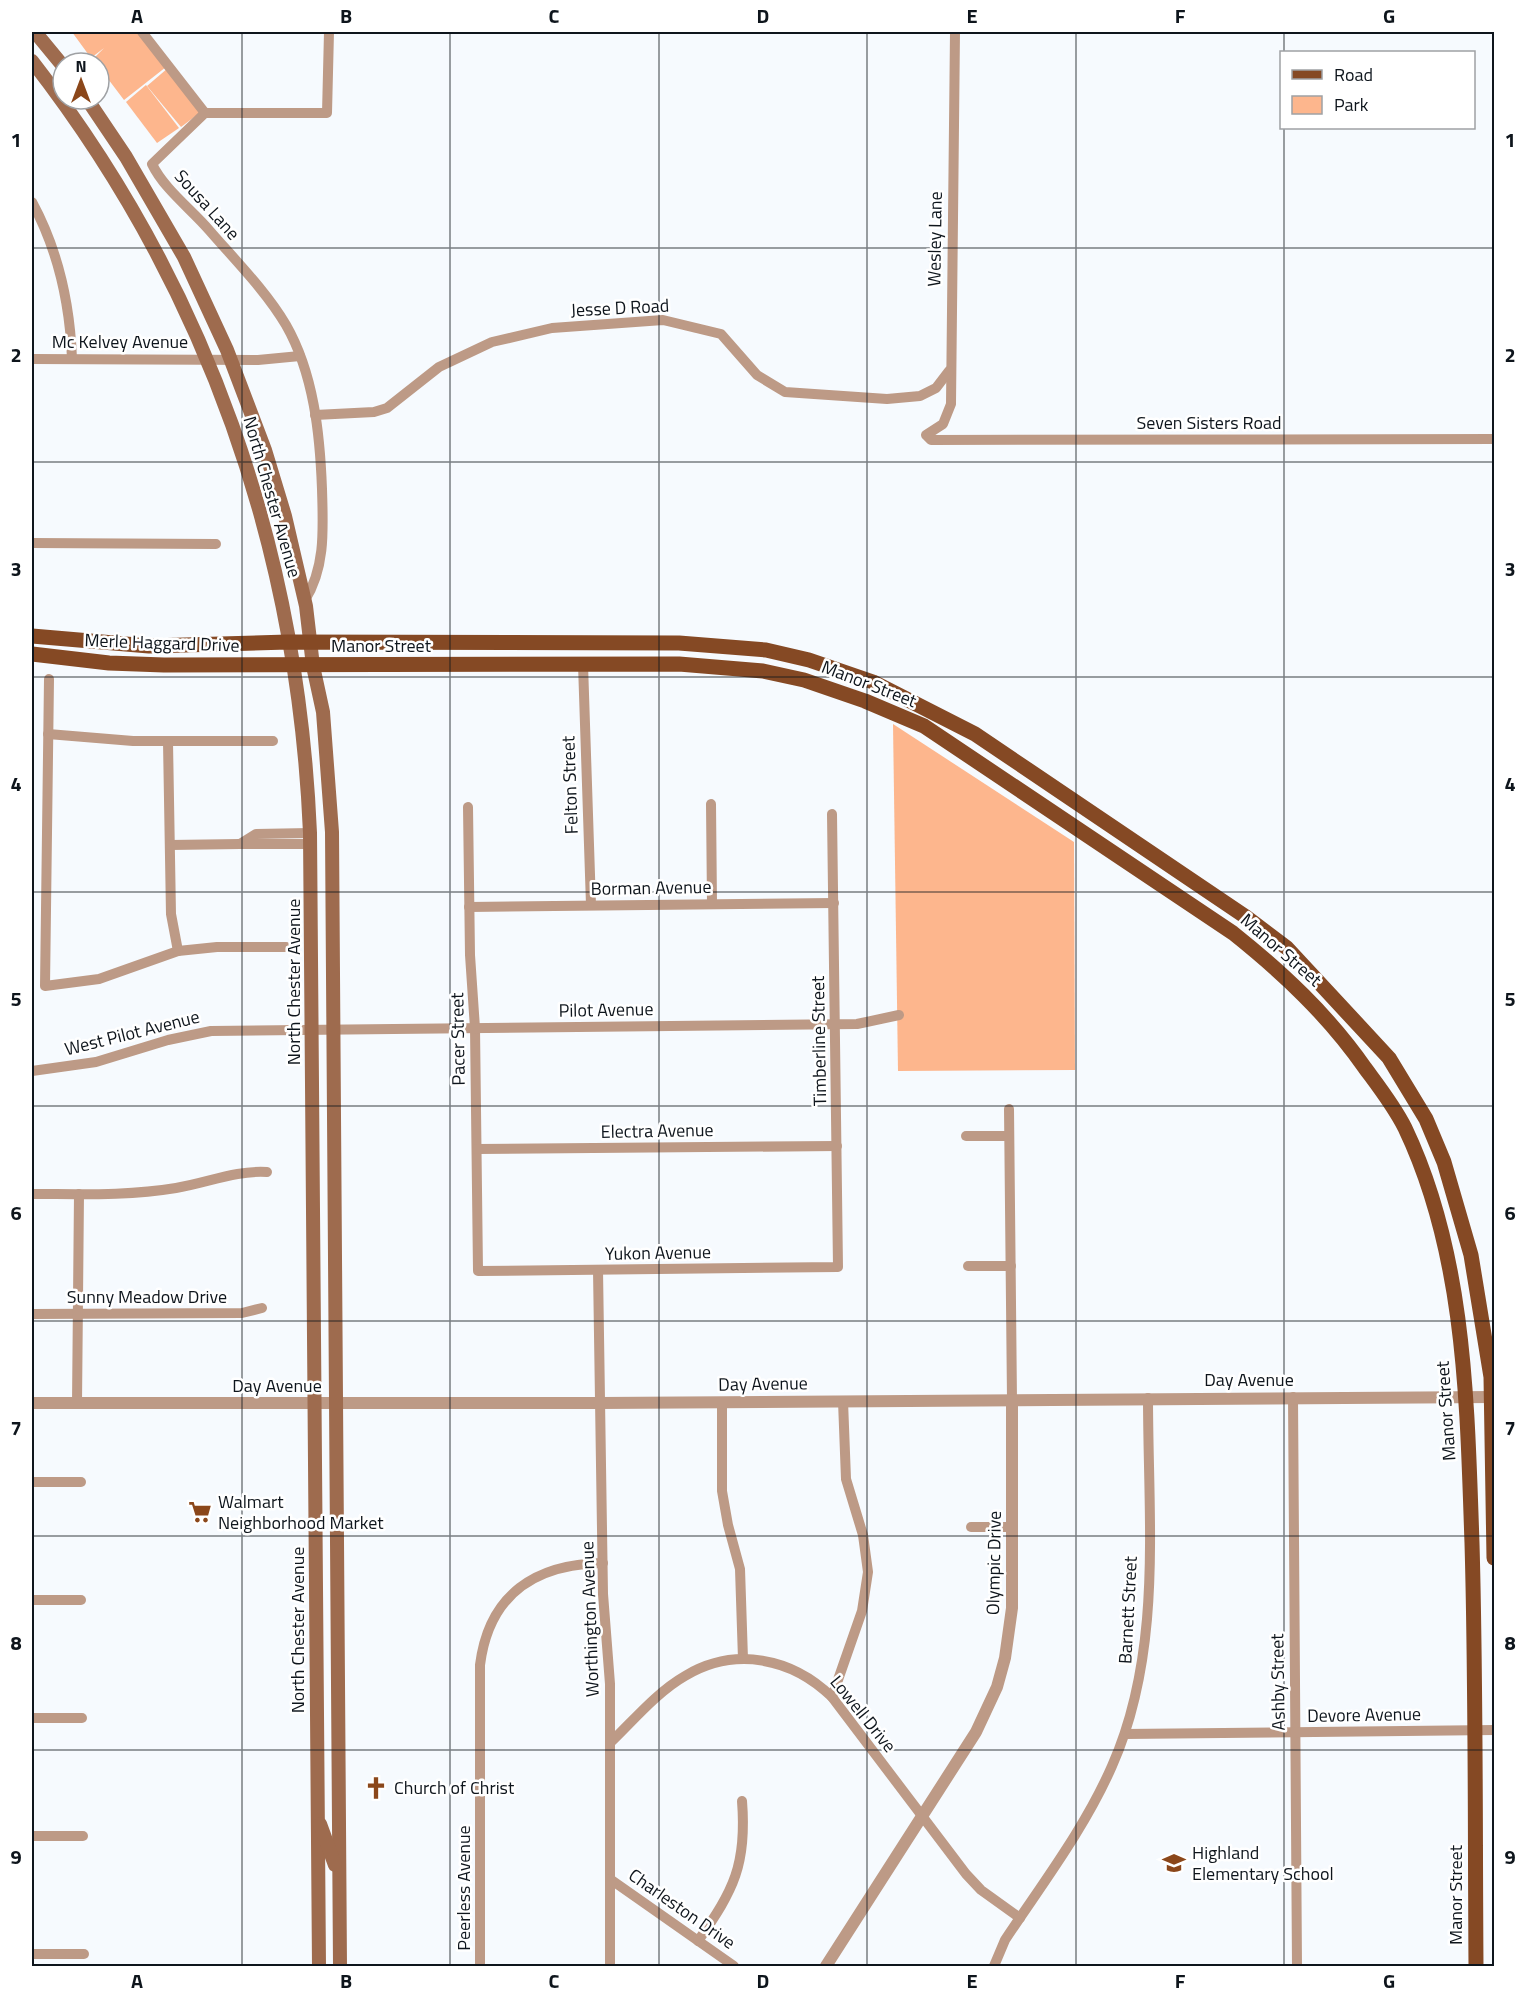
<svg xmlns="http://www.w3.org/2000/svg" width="1526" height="1998" viewBox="0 0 1526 1998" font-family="'Titillium Web',sans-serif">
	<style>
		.green { fill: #fdb68d }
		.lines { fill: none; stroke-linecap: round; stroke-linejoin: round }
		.minor { stroke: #bd9a86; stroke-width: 10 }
		.tertiary { stroke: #bd9a86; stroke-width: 12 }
		.secondary { stroke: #9e6b4e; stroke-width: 14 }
		.primary { stroke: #854924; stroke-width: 15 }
		.grid { fill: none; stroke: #0e151c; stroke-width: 1.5; stroke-opacity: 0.55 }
		.labels { text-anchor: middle; stroke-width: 5; stroke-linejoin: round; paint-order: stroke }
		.street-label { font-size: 18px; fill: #0e151c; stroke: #fff }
		.poi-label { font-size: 18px; fill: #0e151c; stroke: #fff; text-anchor: start }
		.neatline { fill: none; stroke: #0e151c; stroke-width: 2 }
		.grid-label { font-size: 20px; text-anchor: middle; font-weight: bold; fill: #0e151c }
	</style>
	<rect width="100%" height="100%" fill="#f6fafe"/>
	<!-- green -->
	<g class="green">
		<polygon points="72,32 139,32 166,67 124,100 99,67 99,63 93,59 104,48 91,58"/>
		<polygon points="168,68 201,112 181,127 147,86"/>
		<polygon points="146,85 179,128 157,143 126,102"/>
		<polygon points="893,724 1074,842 1075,1070 898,1071"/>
	</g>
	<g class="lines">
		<!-- minor -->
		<g class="minor">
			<polyline points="142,32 205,113"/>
			<polyline points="955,32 951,404 943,424 926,435 931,440 1494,439"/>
			<path d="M32 202C58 250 70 304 72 359"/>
			<polyline points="32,359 258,360 300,356"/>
			<polyline points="315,415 374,412 387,408 439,367 492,342 552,328 663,320 721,334 757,375 785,392 887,399 920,396 936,388 949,371"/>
			<polyline points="32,543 216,544"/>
			<path d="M305 600C326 567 323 527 322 489 320 435 314 374 286 325 266 291 235 260 209 230 191 209 164 189 152 164L205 113H327L329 32"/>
			<polyline points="583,664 591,905"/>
			<polyline points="49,679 45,986 99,979 178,951 217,947 286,947"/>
			<polyline points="48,734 133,741 273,741"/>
			<polyline points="168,742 171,914 178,951"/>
			<polyline points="711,804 712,904"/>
			<polyline points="468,807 470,955 475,1028 478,1271 838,1267 832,814"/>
			<polyline points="310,833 256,834 240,844 310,844"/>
			<polyline points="170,845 240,844"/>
			<polyline points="469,907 834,903"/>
			<polyline points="32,1071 96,1062 168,1040 211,1031 857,1024 899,1015"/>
			<polyline points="1009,1109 1012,1400"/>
			<polyline points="966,1136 1009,1136"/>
			<polyline points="477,1149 837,1146"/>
			<path d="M32 1194C80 1194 128 1196 176 1188 207 1183 236 1170 267 1172"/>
			<polyline points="968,1266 1011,1266"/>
			<polyline points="598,1270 603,1594 610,1684 610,1966"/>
			<polyline points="32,1314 242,1313 262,1308"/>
			<polyline points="1293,1397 1297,1966"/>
			<polyline points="722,1402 722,1491 728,1525 740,1569 743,1659"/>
			<polyline points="77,1404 79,1194"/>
			<polyline points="32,1482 81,1482"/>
			<polyline points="971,1527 1012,1527"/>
			<polyline points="32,1600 81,1600"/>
			<polyline points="832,1697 862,1611 868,1572 863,1535 846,1479 843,1401"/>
			<polyline points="32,1718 82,1718"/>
			<polyline points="1125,1734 1494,1730"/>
			<path d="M610 1743C633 1721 657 1692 685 1676 735 1646 792 1658 832 1697L966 1874 981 1890 1020 1918"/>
			<polyline points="32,1836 83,1836"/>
			<polyline points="610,1879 734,1966"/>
			<path d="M698 1941C734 1890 747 1864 742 1801"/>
			<polyline points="32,1954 84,1954"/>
			<path d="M480 1966V1665C489 1594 536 1564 603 1563"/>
			<path d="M994 1966 1005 1940C1042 1884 1085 1828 1112 1766 1163 1651 1148 1521 1148 1398"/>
		</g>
		<!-- tertiary -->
		<g class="tertiary">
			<polyline points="32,1403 600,1403 1494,1397"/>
			<polyline points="826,1966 976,1732 997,1687 1005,1658 1012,1608 1012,1400"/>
		</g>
		<!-- secondary -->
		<g class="secondary">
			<polyline points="35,32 63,66"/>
			<path d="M32 61C207 286 298 549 310 833L319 1966"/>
			<polyline points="87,99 126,157 184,257 227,350 265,450 285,516 306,606 313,666 323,712 332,832 340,1966"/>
			<polyline points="320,1824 335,1865"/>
		</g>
		<!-- primary -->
		<g class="primary">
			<polyline points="32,636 149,646 288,642 679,643 766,650 809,660 873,682 975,734 1246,917 1287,948 1389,1058 1426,1119 1444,1162 1471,1255 1491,1377 1494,1558"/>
			<path d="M32 654 109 663 164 665 679 664 763 671 804 680 865 701 924 726 1233 933C1283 973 1328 1015 1365 1068 1379 1087 1394 1106 1405 1128 1466 1256 1467 1404 1472 1543 1476 1684 1475 1825 1476 1966"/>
		</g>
	</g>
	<!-- grid -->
	<path class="grid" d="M242 32V1966M450 32V1966M659 32V1966M867 32V1966M1076 32V1966M1284 32V52M1284 128V1966M32 248H1494M32 462H1494M32 677H1494M32 892H1494M32 1106H1494M32 1321H1494M32 1536H1494M32 1750H1494"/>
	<!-- icons -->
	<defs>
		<g id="supermarket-bare" transform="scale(1.8)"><path d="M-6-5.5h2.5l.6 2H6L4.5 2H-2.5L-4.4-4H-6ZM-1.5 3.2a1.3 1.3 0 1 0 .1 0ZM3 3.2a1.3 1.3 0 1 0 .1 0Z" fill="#8b471a" stroke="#fff" stroke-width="2.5" paint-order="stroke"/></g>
		<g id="church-bare" transform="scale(1.8)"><path d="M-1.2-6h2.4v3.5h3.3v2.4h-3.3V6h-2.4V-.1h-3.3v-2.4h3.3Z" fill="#8b471a" stroke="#fff" stroke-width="2.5" paint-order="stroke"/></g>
		<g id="school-bare" transform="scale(1.8)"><path d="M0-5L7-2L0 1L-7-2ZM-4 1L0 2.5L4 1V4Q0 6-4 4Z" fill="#8b471a" stroke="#fff" stroke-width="2.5" paint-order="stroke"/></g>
	</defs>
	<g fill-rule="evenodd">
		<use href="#supermarket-bare" x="200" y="1512"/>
		<use href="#church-bare" x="376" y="1788"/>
		<use href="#school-bare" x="1174" y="1863"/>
	</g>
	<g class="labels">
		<!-- street labels -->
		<g class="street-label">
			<text transform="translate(207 205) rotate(48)" y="6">Sousa Lane</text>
			<text transform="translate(935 239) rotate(-89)" y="6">Wesley Lane</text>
			<text transform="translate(620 308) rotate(-3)" y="6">Jesse D Road</text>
			<text x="120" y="348">Mc Kelvey Avenue</text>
			<text x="1209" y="429">Seven Sisters Road</text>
			<text transform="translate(272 497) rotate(74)" y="6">North Chester Avenue</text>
			<text transform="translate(162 643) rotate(2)" y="6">Merle Haggard Drive</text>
			<text x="381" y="652">Manor Street</text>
			<text transform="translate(869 684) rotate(21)" y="6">Manor Street</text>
			<text transform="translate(570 785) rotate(-92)" y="6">Felton Street</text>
			<text transform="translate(651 888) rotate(-1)" y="6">Borman Avenue</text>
			<text transform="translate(1281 950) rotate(41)" y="6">Manor Street</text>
			<text transform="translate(294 982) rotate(-90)" y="6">North Chester Avenue</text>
			<text transform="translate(606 1010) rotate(-1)" y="6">Pilot Avenue</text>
			<text transform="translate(132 1033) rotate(-14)" y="6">West Pilot Avenue</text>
			<text transform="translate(458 1039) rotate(-91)" y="6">Pacer Street</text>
			<text transform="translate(819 1041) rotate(-91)" y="6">Timberline Street</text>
			<text transform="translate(657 1131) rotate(-1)" y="6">Electra Avenue</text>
			<text transform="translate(658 1253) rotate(-1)" y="6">Yukon Avenue</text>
			<text x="147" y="1303">Sunny Meadow Drive</text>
			<text x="1249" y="1386">Day Avenue</text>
			<text transform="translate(763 1384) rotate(-1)" y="6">Day Avenue</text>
			<text x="277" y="1392">Day Avenue</text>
			<text transform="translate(1446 1411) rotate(-94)" y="6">Manor Street</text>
			<text transform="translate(994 1563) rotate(-89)" y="6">Olympic Drive</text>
			<text transform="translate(1128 1610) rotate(-87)" y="6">Barnett Street</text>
			<text transform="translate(590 1619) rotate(-92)" y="6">Worthington Avenue</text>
			<text transform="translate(298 1630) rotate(-90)" y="6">North Chester Avenue</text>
			<text transform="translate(1278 1682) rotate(-91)" y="6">Ashby Street</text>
			<text transform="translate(863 1714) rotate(51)" y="6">Lowell Drive</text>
			<text transform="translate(1364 1715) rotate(-1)" y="6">Devore Avenue</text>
			<text transform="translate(464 1888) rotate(-90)" y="6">Peerless Avenue</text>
			<text transform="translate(1456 1895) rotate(-90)" y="6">Manor Street</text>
			<text transform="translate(682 1909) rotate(35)" y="6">Charleston Drive</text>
		</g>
		<!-- poi labels -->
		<g class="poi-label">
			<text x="218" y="1508">Walmart<tspan x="218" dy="21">Neighborhood Market</tspan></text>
			<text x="394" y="1794">Church of Christ</text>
			<text x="1192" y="1859">Highland<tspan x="1192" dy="21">Elementary School</tspan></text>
		</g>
	</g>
	<!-- border -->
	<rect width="1526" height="1998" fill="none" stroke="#ffffff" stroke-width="66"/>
	<!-- legend -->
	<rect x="1280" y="51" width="195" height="78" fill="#ffffff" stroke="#9fa1a4" stroke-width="1.5"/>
	<rect x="1292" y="70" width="30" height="9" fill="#854924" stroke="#9fa1a4" stroke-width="1.5"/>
	<text x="1334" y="81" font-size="18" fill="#0e151c">Road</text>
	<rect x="1292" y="96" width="30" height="18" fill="#fdb68d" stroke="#9fa1a4" stroke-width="1.5"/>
	<text x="1334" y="111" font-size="18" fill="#0e151c">Park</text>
	<!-- north arrow -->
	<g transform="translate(81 81)"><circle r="28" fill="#ffffff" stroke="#9fa1a4" stroke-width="1.5"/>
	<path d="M0-4.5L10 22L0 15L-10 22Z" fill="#8b471a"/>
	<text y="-9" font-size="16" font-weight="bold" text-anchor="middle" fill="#0e151c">N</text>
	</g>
	<rect x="33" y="33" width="1460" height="1932" class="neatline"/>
	<g class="grid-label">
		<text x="137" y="23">A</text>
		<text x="346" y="23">B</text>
		<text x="554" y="23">C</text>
		<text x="763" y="23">D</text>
		<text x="972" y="23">E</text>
		<text x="1180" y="23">F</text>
		<text x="1389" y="23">G</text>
		<text x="16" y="147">1</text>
		<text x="1510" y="147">1</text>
		<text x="16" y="362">2</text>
		<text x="1510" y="362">2</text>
		<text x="16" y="576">3</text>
		<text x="1510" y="576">3</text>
		<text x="16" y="791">4</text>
		<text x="1510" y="791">4</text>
		<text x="16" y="1006">5</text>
		<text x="1510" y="1006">5</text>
		<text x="16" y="1220">6</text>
		<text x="1510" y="1220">6</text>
		<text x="16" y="1435">7</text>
		<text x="1510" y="1435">7</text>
		<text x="16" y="1650">8</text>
		<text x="1510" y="1650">8</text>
		<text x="16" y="1864">9</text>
		<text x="1510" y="1864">9</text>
		<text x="137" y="1988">A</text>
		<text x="346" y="1988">B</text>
		<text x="554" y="1988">C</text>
		<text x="763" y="1988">D</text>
		<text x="972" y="1988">E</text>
		<text x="1180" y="1988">F</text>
		<text x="1389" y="1988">G</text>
	</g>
</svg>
